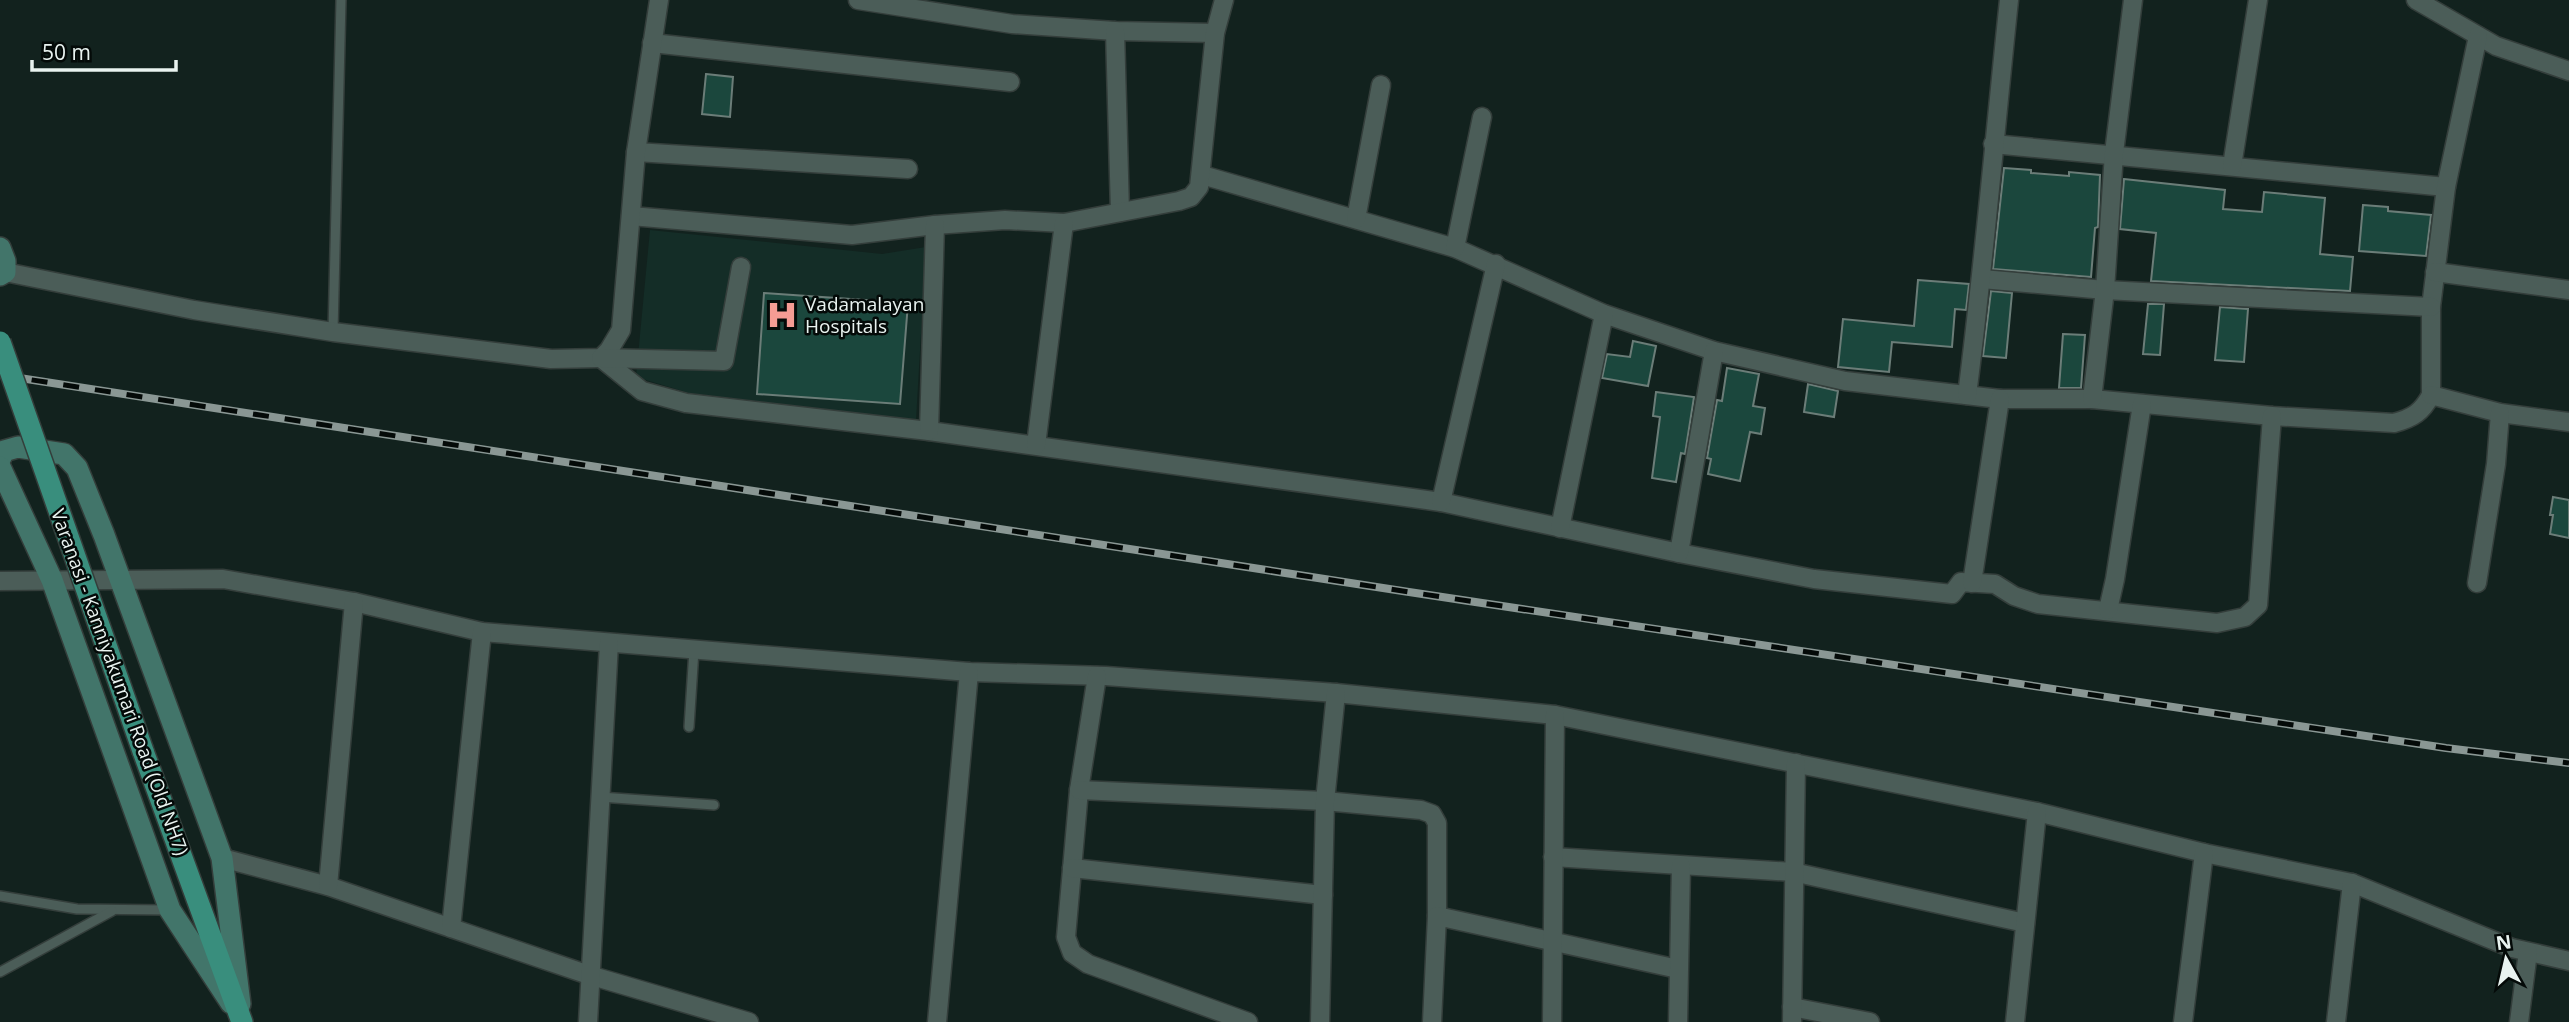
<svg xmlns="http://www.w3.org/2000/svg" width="2569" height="1022" viewBox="0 0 2569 1022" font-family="'Open Sans',sans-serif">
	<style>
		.built { fill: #142d27 }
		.building { fill: #1b473d; stroke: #6b7d78; stroke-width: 2 }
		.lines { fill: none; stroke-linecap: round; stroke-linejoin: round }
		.lane-casing { stroke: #343e3b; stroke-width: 12 }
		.street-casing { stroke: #343e3b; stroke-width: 21 }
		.secondary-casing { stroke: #343e3b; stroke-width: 24 }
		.primary-casing { stroke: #343e3b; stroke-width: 24 }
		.lane { stroke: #4b5d58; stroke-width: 9 }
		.street { stroke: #4b5d58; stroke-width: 18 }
		.secondary { stroke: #42756a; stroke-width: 21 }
		.primary { stroke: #398e7d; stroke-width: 21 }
		.rail-casing { stroke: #8a9794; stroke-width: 8 }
		.rail { stroke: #040a08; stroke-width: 5; stroke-dasharray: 16; stroke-linecap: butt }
		.primary-bridge-casing { stroke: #343e3b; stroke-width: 24; stroke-linecap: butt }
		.primary-bridge { stroke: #398e7d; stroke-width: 21 }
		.labels { text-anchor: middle; stroke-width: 5; stroke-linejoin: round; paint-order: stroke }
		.poi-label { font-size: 19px; fill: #e9f3f0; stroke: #040a08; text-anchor: start }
		.street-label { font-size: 19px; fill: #e9f3f0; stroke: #040a08 }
	</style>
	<rect width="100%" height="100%" fill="#12221e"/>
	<!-- built -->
	<polygon class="built" points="650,230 882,254 926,247 916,420 689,393 636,377"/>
	<!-- building -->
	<g class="building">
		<polygon points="706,74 733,77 730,117 702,114"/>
		<polygon points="2004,168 2031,170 2031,173 2069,176 2069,172 2100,175 2098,227 2095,228 2091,277 1993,269"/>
		<polygon points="2124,179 2225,190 2223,209 2262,212 2264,192 2325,198 2320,254 2353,257 2350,291 2151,281 2156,233 2120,229"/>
		<polygon points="2363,205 2388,207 2388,211 2431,215 2426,256 2359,251"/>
		<polygon points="1918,280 1969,284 1966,310 1955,309 1952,347 1892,342 1889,372 1838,367 1843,319 1914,326"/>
		<polygon points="1991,291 2012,293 2006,358 1983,356"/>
		<polygon points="764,293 908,303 900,404 757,394"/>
		<polygon points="2148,304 2164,304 2160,355 2143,354"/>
		<polygon points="2220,307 2248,309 2244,362 2215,360"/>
		<polygon points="2063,334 2085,335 2081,388 2059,388"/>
		<polygon points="1633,341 1656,346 1648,386 1602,378 1607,354 1630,357"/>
		<polygon points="1727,368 1759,374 1753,406 1765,408 1761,434 1750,432 1740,481 1708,474 1711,459 1707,458 1717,400 1722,401"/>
		<polygon points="1808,384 1838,391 1834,417 1804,412"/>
		<polygon points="1656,392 1694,397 1685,454 1681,453 1676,482 1652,478 1660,417 1653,416"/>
		<polygon points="2553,497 2569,500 2569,538 2550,534 2553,515 2550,515"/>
	</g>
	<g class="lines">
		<!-- lane casing -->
		<g class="lane-casing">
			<g id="lane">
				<polyline points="333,332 341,0"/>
				<polyline points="689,727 694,650"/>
				<polyline points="600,797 714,805"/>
				<polyline points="0,896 77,909 169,910"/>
				<polyline points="0,972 112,911"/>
			</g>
		</g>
		<!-- street casing -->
		<g class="street-casing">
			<g id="street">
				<polyline points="858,0 1012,24 1115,31 1215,33"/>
				<polyline points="2416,0 2496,46 2569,71"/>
				<polyline points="1115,31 1120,212"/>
				<polyline points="652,43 1010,82"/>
				<polyline points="1993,144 2446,187"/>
				<polyline points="636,152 908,169"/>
				<polyline points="2232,166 2258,0"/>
				<path d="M1202 175 1455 248 1604 314 1714 351 1845 381 2000 399H2092L2272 416 2394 423C2413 418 2422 412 2431 395V307L2446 187 2478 36"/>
				<polyline points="631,216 852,235 935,225 1005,220 1064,223 1179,201 1191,197 1199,187 1215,33 1224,0"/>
				<polyline points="1356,219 1381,85"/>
				<polyline points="1455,248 1482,117"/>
				<polyline points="5,272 194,310 333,332 551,359 601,358 609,350 621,330 636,152 659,0"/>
				<polyline points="2435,272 2569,290"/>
				<polyline points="1982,279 2105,290 2431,307"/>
				<polyline points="601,358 642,391 686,403 929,431 1441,502 1679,553 1814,579 1952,594 1961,582 1995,584 2014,596 2038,604 2217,623 2245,617 2258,605 2272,416"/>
				<polyline points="601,358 724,361 741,267"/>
				<path d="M1967 395C1984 264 1995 132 2009 0"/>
				<polyline points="2431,395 2500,413 2569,422"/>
				<polyline points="2092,399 2105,290 2114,153 2133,0"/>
				<polyline points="929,431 935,225"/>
				<polyline points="1036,445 1064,223"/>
				<polyline points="1441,502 1496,264"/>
				<polyline points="1560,528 1604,314"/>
				<polyline points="1679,553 1714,351"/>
				<polyline points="0,581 223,579 354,602 482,632 969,672 1106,676 1336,693 1555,715 2037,812 2204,853 2352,883 2512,948 2569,961"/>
				<polyline points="1972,583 2000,399"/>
				<polyline points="2477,583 2496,464 2500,413"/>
				<polyline points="2108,610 2115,579 2142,404"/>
				<polyline points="1097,676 1079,790 1066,937 1072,953 1088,964 1248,1022"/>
				<polyline points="1079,790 1325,801 1421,810 1432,814 1437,823 1437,916"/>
				<polyline points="1553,857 1793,872 2025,923"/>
				<polyline points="222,858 328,886 589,975 749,1022"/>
				<polyline points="1072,868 1323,895"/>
				<polyline points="328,886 354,602"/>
				<polyline points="451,928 482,632"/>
				<polyline points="1792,1007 1870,1022"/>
				<polyline points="588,1022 609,643"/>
				<polyline points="937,1022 969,672"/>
				<polyline points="1320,1022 1325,801 1336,693"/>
				<polyline points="1432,1022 1437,916 1678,969"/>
				<polyline points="1552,1022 1555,715"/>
				<polyline points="1678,1022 1681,866"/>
				<polyline points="1792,1022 1796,763"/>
				<polyline points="2015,1022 2037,812"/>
				<polyline points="2183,1022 2204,853"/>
				<polyline points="2336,1022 2352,883"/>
				<polyline points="2519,1022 2528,952"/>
			</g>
		</g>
		<!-- secondary casing -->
		<g class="secondary-casing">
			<g id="secondary">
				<polyline points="0,248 5,261 5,272 0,275"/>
				<polyline points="0,459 4,451 18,447 64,454 77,468 104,535 222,858 240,1004"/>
				<polyline points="0,467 52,580 170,910 231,1003"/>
			</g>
		</g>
		<!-- primary casing -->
		<g class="primary-casing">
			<polyline id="primary" points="143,751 242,1022"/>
		</g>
		<!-- lane -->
		<use href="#lane" class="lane"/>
		<!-- street -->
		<use href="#street" class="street"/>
		<!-- secondary -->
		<use href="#secondary" class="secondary"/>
		<!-- primary -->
		<use href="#primary" class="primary"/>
		<!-- rail casing -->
		<g class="rail-casing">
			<polyline id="rail" points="0,375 1409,592 2446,748 2569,763"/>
		</g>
		<!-- rail -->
		<use href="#rail" class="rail"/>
		<!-- primary-bridge casing -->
		<g class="primary-bridge-casing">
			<polyline id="primary-bridge" points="0,342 143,751"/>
		</g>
		<!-- primary-bridge -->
		<use href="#primary-bridge" class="primary-bridge"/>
	</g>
	<!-- icons -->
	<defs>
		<g id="hospital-bare" transform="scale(2.415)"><path d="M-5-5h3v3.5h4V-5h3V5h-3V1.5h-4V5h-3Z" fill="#f59c94" stroke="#040a08" stroke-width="2.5" paint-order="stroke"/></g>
	</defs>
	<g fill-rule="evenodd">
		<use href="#hospital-bare" x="782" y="315"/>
	</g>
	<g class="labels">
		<!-- poi labels -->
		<g class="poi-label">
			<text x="805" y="311">Vadamalayan<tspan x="805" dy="22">Hospitals</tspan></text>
		</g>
		<!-- street labels -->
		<g class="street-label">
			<text transform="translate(120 682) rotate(70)" y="7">Varanasi - Kanniyakumari Road (Old NH7)</text>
		</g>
	</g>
	<!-- north arrow -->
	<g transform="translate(2506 959) rotate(352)" stroke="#040a08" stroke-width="5" paint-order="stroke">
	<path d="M0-5L12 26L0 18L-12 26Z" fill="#e9f3f0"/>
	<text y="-10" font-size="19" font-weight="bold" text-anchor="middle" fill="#e9f3f0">N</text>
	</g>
	<!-- scale -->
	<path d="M32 60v10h144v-10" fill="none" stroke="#e9f3f0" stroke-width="3.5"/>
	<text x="42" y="60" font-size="21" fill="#e9f3f0" stroke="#040a08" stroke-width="5" paint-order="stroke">50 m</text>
</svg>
